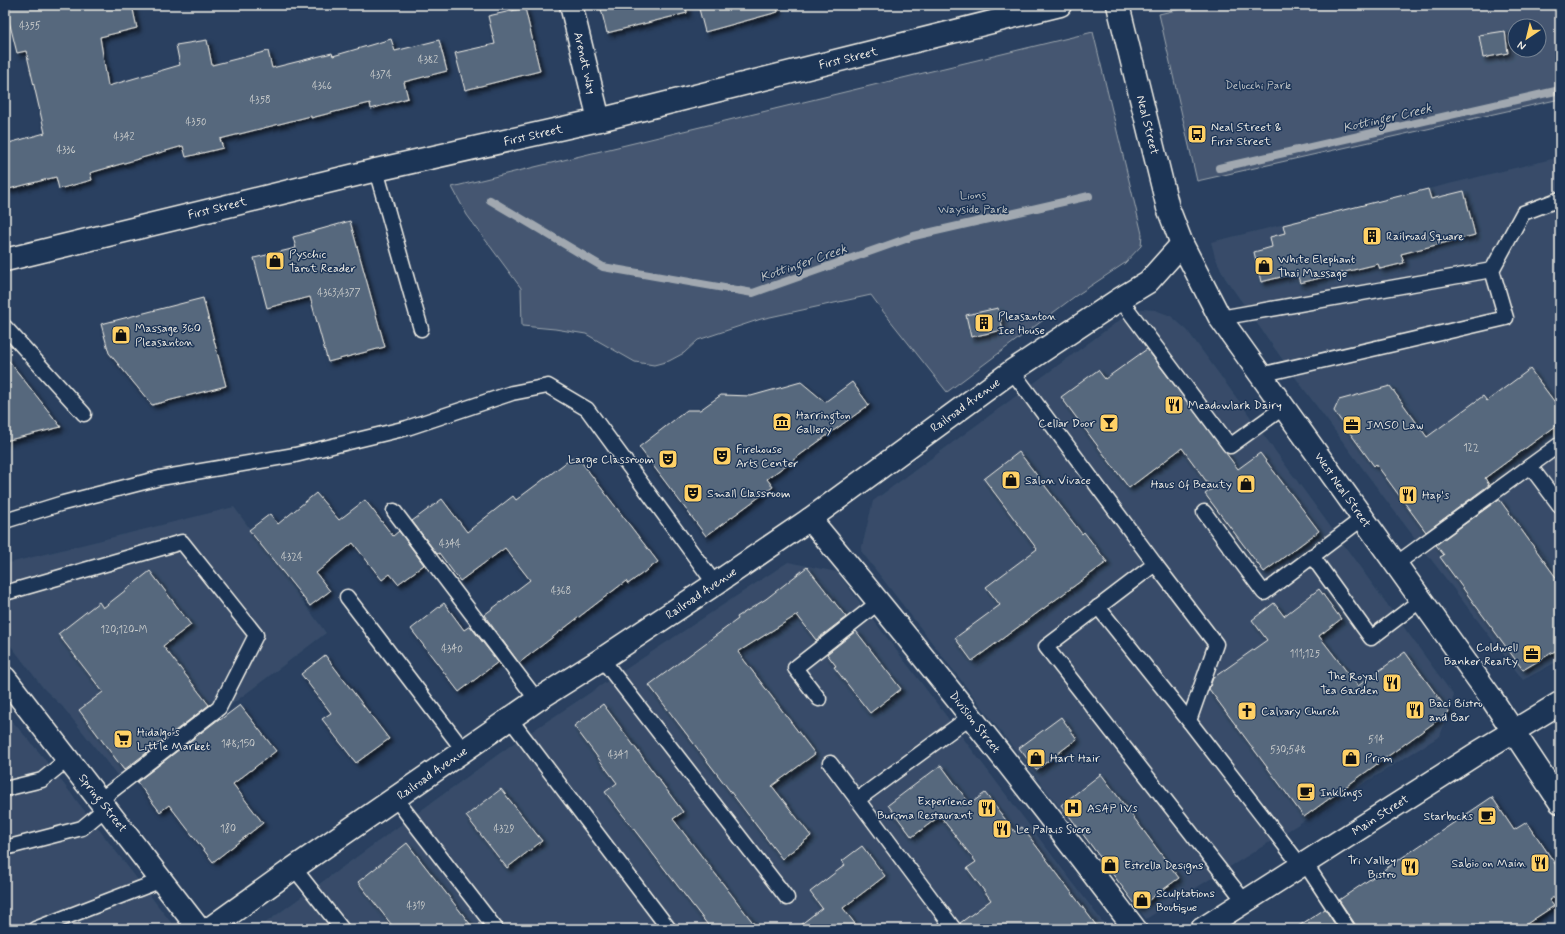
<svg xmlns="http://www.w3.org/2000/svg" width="1565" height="934" viewBox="0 0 1565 934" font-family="Mynerve,sans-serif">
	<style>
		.built { fill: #374c69 }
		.green { fill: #445771; stroke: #9ca4ac; fill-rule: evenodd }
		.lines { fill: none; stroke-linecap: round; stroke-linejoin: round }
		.stream { stroke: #a1a8b0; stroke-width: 8 }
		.building { fill: #56677d; stroke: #f4f1e8; filter: url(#shadow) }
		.service-casing { stroke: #f4f1e8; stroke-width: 17 }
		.minor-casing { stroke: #f4f1e8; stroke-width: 25 }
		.tertiary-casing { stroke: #f4f1e8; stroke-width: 25 }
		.service { stroke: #1d3557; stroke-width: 14 }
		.minor { stroke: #1d3557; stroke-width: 22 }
		.tertiary { stroke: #1d3557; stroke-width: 22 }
		.labels { text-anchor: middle; stroke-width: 3; stroke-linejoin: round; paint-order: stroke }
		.number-label { font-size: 10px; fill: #cccecd }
		.street-label { font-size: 12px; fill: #f4f1e8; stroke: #1d3557 }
		.park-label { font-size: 12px; fill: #bfc3c4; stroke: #1d3557 }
		.poi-label { font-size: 12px; fill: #f4f1e8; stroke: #1d3557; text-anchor: start }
		.water-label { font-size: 13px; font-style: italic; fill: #bdc1c2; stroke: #1d3557 }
	</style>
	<defs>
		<filter id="shadow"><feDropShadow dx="3.5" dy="3.5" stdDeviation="2" flood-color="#0009"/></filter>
	</defs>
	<rect width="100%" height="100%" fill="#2a4060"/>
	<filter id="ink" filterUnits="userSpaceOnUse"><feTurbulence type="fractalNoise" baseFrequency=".025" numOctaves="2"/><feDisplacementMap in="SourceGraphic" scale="8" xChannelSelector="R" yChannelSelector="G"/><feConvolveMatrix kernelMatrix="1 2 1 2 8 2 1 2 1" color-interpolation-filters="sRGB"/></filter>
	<g filter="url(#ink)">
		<!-- built -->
		<g class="built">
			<polygon points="1560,157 1560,660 1523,680 1392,508 1292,373 1225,278 1215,257 1211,242"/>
			<polygon points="1141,309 1155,310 1171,316 1187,330 1454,696 1440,736 1146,919 861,551 873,501 1124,317"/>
			<polygon points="234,507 326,633 125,785 62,706 44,689 5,638 5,564"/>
			<polygon points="788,562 837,572 1108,929 257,929 514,743"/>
			<polygon points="5,713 39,752 176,929 5,929"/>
		</g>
		<!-- green -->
		<g class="green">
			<path d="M1198 5H1560V99L1197 181 1159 14ZM1515 26H1539V50H1515Z"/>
			<polygon points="1093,32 1142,234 1141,246 1125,263 1074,297 947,392 882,310 871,295 761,319 698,340 684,353 669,361 654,365 635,362 586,334 555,329 522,326 521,288 467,215 452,187"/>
		</g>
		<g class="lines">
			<!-- stream -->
			<g class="stream">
				<polyline points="1219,168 1560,90"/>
				<polyline points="490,200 603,267 753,293 914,236 1089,196"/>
			</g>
		</g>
		<!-- building -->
		<g class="building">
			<polygon points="5,5 132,5 137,28 100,37 108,86 180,65 176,45 207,40 212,65 268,51 272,68 332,53 333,56 391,39 395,51 439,40 447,71 404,82 408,98 371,109 370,103 311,118 311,116 220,139 223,148 186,157 183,146 90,173 92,180 59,189 56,177 5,190 5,144 45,133 26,51 17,53"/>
			<polygon points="600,5 686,5 687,13 607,33"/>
			<polygon points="698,5 777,5 778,12 705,32"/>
			<polygon points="525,8 540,71 465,90 455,53 495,44 488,16"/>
			<polygon points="1505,31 1508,53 1483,58 1479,35"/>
			<polygon points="1428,189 1431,199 1464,191 1475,235 1401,254 1404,263 1380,269 1378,264 1300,283 1297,273 1261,282 1254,252 1272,247 1270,237 1285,233 1283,225"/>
			<polygon points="350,221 385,347 328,362 310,297 267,308 254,258 296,248 293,237"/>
			<polygon points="203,298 226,386 152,405 109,353 101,324"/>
			<polygon points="998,308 1003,330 971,337 966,315"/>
			<polygon points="1147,349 1238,469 1260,453 1319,531 1264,572 1205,494 1212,489 1182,448 1129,488 1061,397 1098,370 1105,379"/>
			<polygon points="5,356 61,427 5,441"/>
			<polygon points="1530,369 1560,409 1560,423 1485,478 1489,485 1426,532 1376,464 1374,466 1334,411 1339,400 1390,386 1427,437 1483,396 1487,401"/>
			<polygon points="801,382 825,402 852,382 869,405 767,479 773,487 706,536 639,447 687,410 700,410 721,395 751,396"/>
			<polygon points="1019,452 1082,534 1084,532 1107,562 972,661 955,638 1000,605 986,587 1037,549 984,479"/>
			<polygon points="576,455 658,562 628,584 626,581 519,663 484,615 530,580 505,548 460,581 439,553 437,554 412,521 442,499 467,532 513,496 516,500"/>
			<polygon points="316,493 339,520 365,500 393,536 399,531 424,565 398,584 390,574 382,580 353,543 316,573 330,591 310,606 249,530 270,514 278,524"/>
			<polygon points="1499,499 1560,583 1560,648 1523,670 1440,557 1444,555 1436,545"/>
			<polygon points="807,567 846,617 816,640 797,615 738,652 815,754 772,786 811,836 782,859 649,685 738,619 737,617 766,599"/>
			<polygon points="150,571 191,625 163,646 209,705 124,770 79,710 103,692 58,634 99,602 103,608"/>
			<polygon points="1319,589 1341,619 1319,636 1358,686 1405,652 1449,712 1304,817 1209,689 1213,678 1267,640 1252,620 1274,603 1284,616"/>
			<polygon points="444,603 464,630 470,626 498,662 459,692 411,629"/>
			<polygon points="856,631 901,689 870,713 834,667 836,666 827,654"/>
			<polygon points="325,655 389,739 356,763 322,719 331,713 301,674"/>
			<polygon points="603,704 683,812 673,819 758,929 711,929 605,792 617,783 574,726"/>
			<polygon points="240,705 276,751 233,784 263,823 213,862 169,805 160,812 137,782 219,719 220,720"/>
			<polygon points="1061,717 1077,739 1036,770 1019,748"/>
			<polygon points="941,765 970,804 985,793 1015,832 1022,827 1099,929 962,929 960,923 991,900 967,868 976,862 940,816 912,837 888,805"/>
			<polygon points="1101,774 1179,878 1138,908 1061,805"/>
			<polygon points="501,789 542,841 507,868 466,816"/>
			<polygon points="1492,797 1514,830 1527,822 1560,871 1560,893 1549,900 1554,906 1519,929 1356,929 1355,924 1339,900"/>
			<polygon points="407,843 474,929 395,929 358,882"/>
			<polygon points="862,846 885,876 843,908 859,929 795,929 822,908 810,892 845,865 842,861"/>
			<polygon points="1325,909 1338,929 1294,929"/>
		</g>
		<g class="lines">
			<!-- service casing -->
			<g class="service-casing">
				<g id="service">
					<polyline points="376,170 421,329"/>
					<polyline points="1492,270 1523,213 1560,199"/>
					<polyline points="1120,299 1230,446 1284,407"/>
					<polyline points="1220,318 1492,270 1506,318 1260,375"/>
					<polyline points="5,327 84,414"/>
					<polyline points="1012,371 1155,564"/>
					<polyline points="1530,466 1560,506"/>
					<polyline points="394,511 537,700"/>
					<polyline points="1204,512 1264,593 1363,518"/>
					<polyline points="5,521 63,503 160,478 295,455 407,428 512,393 548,386 587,409 715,584"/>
					<polyline points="1312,556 1371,638 1421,600"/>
					<polyline points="1396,564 1560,444"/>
					<polyline points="5,593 182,542 256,635 219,708 100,800"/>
					<polyline points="347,597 464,751"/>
					<polyline points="1098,607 1189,721"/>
					<polyline points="602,659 787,898"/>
					<polyline points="819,699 795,668 879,602"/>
					<polyline points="510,719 669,929"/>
					<polyline points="830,763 954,929"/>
					<polyline points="5,789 42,780 68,759"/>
					<polyline points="395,798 496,929"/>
					<polyline points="857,800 971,716"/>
					<polyline points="5,848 82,828 106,808"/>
					<polyline points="1305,863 1348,929"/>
					<polyline points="294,868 342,929"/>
					<polyline points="1245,902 1046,647 1155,564 1216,644 1189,721 1301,866"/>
					<polyline points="35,929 162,880"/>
				</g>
			</g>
			<!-- minor casing -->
			<g class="minor-casing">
				<g id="minor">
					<polyline points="571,5 599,120"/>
					<polyline points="1118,5 1168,208 1182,244 1220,318 1490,696 1560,802"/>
					<path d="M810 519C922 653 1030 790 1135 929"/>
					<polyline points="5,678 199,929"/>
					<polyline points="209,929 294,868 537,700 602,659 715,584 810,519 1012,371 1120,299 1148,282 1182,244"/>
				</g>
			</g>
			<!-- tertiary casing -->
			<g class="tertiary-casing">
				<g id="tertiary">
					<polyline points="5,260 376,170 599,120 1060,5"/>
					<polyline points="1202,929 1479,752 1560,703"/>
				</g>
			</g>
			<!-- service -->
			<use href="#service" class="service"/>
			<!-- minor -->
			<use href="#minor" class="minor"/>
			<!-- tertiary -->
			<use href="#tertiary" class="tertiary"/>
		</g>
	</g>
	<!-- icons -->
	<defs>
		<g id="bus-square" transform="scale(1)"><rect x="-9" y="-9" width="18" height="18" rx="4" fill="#ffd166" stroke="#1d3557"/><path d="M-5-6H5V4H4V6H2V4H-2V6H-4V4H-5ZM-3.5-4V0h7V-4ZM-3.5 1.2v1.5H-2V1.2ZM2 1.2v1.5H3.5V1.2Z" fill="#111"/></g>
		<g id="building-square" transform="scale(1)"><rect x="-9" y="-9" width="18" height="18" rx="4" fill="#ffd166" stroke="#1d3557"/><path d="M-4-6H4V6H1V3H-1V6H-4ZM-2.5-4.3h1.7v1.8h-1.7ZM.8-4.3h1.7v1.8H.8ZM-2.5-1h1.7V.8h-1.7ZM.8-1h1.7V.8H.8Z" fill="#111"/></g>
		<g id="shop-square" transform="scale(1)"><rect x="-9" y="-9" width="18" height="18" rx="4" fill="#ffd166" stroke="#1d3557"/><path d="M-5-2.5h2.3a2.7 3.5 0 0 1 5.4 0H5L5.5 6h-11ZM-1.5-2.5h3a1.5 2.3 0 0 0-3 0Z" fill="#111"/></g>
		<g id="restaurant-square" transform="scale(1)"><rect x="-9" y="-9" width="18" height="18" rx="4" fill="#ffd166" stroke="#1d3557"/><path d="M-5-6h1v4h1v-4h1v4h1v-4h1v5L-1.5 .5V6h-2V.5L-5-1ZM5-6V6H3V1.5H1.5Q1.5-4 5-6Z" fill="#111"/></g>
		<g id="museum-square" transform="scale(1)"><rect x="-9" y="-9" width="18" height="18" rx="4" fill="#ffd166" stroke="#1d3557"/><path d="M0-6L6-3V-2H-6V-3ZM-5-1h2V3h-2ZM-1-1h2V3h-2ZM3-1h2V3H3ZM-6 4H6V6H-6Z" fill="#111"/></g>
		<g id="bar-square" transform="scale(1)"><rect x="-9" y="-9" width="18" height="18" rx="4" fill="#ffd166" stroke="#1d3557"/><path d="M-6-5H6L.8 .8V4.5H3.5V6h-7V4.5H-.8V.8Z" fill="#111"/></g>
		<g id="office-square" transform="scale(1)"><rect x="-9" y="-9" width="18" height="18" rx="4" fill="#ffd166" stroke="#1d3557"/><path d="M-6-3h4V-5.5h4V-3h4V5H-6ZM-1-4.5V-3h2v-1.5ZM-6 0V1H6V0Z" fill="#111"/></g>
		<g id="theatre-square" transform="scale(1)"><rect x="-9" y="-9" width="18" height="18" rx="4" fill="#ffd166" stroke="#1d3557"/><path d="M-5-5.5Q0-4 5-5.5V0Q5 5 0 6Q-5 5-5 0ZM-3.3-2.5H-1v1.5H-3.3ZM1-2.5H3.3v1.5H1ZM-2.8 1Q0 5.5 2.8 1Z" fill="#111"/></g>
		<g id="church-square" transform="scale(1)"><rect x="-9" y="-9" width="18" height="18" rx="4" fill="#ffd166" stroke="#1d3557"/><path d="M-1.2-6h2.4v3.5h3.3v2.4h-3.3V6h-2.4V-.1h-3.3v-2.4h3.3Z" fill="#111"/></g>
		<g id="supermarket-square" transform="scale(1)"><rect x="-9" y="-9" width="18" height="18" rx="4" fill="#ffd166" stroke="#1d3557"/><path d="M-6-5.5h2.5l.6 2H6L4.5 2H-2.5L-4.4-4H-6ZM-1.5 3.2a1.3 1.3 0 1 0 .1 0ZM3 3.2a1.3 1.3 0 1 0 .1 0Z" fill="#111"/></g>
		<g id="cafe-square" transform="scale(1)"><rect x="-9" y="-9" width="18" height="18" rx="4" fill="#ffd166" stroke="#1d3557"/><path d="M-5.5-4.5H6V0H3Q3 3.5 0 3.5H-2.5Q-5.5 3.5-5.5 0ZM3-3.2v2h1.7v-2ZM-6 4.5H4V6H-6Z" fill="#111"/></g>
		<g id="hospital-square" transform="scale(1)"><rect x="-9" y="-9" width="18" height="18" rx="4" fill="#ffd166" stroke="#1d3557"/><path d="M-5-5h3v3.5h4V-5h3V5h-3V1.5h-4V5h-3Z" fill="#111"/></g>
	</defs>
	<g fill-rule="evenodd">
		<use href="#bus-square" x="1197" y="134"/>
		<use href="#building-square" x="1372" y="236"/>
		<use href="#shop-square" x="275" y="261"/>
		<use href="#shop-square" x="1264" y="266"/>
		<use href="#building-square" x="984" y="323"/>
		<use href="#shop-square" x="121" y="335"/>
		<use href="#restaurant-square" x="1174" y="405"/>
		<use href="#museum-square" x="782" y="422"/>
		<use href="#bar-square" x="1109" y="423"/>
		<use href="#office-square" x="1352" y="425"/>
		<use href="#theatre-square" x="722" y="456"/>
		<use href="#theatre-square" x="668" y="459"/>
		<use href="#shop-square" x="1011" y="480"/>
		<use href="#shop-square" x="1246" y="484"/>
		<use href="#theatre-square" x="693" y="493"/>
		<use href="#restaurant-square" x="1408" y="495"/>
		<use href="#office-square" x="1532" y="654"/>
		<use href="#restaurant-square" x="1392" y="683"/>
		<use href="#restaurant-square" x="1415" y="710"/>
		<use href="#church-square" x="1247" y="711"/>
		<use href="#supermarket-square" x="123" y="739"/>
		<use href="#shop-square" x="1036" y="758"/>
		<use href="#shop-square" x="1351" y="758"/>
		<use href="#cafe-square" x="1306" y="792"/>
		<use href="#restaurant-square" x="987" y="808"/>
		<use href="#hospital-square" x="1073" y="808"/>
		<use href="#cafe-square" x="1487" y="816"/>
		<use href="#restaurant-square" x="1002" y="829"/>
		<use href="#restaurant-square" x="1540" y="863"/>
		<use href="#shop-square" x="1110" y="865"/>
		<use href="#restaurant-square" x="1410" y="867"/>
		<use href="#shop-square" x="1142" y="900"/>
	</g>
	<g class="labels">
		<!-- number labels -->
		<g class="number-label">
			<text x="30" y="29">4355</text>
			<text x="428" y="63">4382</text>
			<text x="381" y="78">4374</text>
			<text x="322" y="89">4366</text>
			<text x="260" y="103">4358</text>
			<text x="196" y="125">4350</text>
			<text x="124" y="140">4342</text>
			<text x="66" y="153">4336</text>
			<text x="339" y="296">4363;4377</text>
			<text x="1471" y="451">122</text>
			<text x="450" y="547">4344</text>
			<text x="292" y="560">4324</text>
			<text x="561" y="594">4368</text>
			<text x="124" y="633">120;120-M</text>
			<text x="452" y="652">4340</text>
			<text x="1305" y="657">111;125</text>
			<text x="1376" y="743">514</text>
			<text x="238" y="747">148;150</text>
			<text x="1288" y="753">530;548</text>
			<text x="618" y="758">4341</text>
			<text x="228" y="832">180</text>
			<text x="504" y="832">4329</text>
			<text x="416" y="909">4319</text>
		</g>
		<!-- street labels -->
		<g class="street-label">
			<text transform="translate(848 58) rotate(-14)" y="4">First Street</text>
			<text transform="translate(585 63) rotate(77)" y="4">Arendt Way</text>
			<text transform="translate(1148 125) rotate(76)" y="4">Neal Street</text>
			<text transform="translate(533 135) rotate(-13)" y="4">First Street</text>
			<text transform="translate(217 208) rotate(-14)" y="4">First Street</text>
			<text transform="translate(965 405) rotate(-36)" y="4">Railroad Avenue</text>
			<text transform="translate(1343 490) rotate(55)" y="4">West Neal Street</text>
			<text transform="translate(701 593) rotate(-34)" y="4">Railroad Avenue</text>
			<text transform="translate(975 722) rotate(52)" y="4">Division Street</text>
			<text transform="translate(432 773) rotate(-35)" y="4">Railroad Avenue</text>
			<text transform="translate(103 803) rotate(52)" y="4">Spring Street</text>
			<text transform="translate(1380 815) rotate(-33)" y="4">Main Street</text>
		</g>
		<!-- park labels -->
		<g class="park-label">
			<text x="1258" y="89">Delucchi Park</text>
			<text x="973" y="199">Lions<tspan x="973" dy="14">Wayside Park</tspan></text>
		</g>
		<!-- poi labels -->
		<g class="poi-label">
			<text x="1211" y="131">Neal Street &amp;<tspan x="1211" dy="14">First Street</tspan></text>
			<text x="1386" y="240">Railroad Square</text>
			<text x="289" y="258">Pyschic<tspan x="289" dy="14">Tarot Reader</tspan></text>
			<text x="1278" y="263">White Elephant<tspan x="1278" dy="14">Thai Massage</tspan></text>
			<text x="998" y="320">Pleasanton<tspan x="998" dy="14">Ice House</tspan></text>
			<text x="135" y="332">Massage 360<tspan x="135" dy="14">Pleasanton</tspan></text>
			<text x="1188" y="409">Meadowlark Dairy</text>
			<text x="796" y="419">Harrington<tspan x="796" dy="14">Gallery</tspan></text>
			<text x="1095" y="427" text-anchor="end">Cellar Door</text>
			<text x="1366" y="429">JMSO Law</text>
			<text x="736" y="453">Firehouse<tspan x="736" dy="14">Arts Center</tspan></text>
			<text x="654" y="463" text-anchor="end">Large Classroom</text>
			<text x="1025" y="484">Salon Vivace</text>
			<text x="1232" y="488" text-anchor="end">Haus Of Beauty</text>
			<text x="707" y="497">Small Classroom</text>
			<text x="1422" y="499">Hap's</text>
			<text x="1518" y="651" text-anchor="end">Coldwell<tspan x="1518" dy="14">Banker Realty</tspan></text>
			<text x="1378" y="680" text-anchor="end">The Royal<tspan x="1378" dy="14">Tea Garden</tspan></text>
			<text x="1429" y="707">Baci Bistro<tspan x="1429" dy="14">and Bar</tspan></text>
			<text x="1261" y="715">Calvary Church</text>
			<text x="137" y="736">Hidalgo's<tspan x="137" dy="14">Little Market</tspan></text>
			<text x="1050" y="762">Hart Hair</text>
			<text x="1365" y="762">Prim</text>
			<text x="1320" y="796">Inklings</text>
			<text x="973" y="805" text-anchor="end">Experience<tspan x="973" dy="14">Burma Restaurant</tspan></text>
			<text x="1087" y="812">ASAP IVs</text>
			<text x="1473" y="820" text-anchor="end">Starbucks</text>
			<text x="1016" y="833">Le Palais Sucre</text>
			<text x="1396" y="864" text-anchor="end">Tri Valley<tspan x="1396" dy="14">Bistro</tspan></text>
			<text x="1526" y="867" text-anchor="end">Sabio on Main</text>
			<text x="1124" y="869">Estrella Designs</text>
			<text x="1156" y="897">Sculptations<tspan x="1156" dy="14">Boutique</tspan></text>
		</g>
		<!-- water labels -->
		<g class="water-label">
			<text transform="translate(1387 117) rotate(-13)" y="5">Kottinger Creek</text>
			<text transform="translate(803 262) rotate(-19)" y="5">Kottinger Creek</text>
		</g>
	</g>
	<!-- margin -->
	<rect width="1565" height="934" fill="none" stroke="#1d3557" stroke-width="20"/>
	<rect x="10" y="10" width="1545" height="914" fill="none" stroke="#f4f1e8" stroke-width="1.5" filter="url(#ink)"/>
	<!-- north arrow -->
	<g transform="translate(1527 38) rotate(215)"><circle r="19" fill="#1d3557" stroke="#738091"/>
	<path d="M0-3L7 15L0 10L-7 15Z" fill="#ffd166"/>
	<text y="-6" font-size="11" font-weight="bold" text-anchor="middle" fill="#f4f1e8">N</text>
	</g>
</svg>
